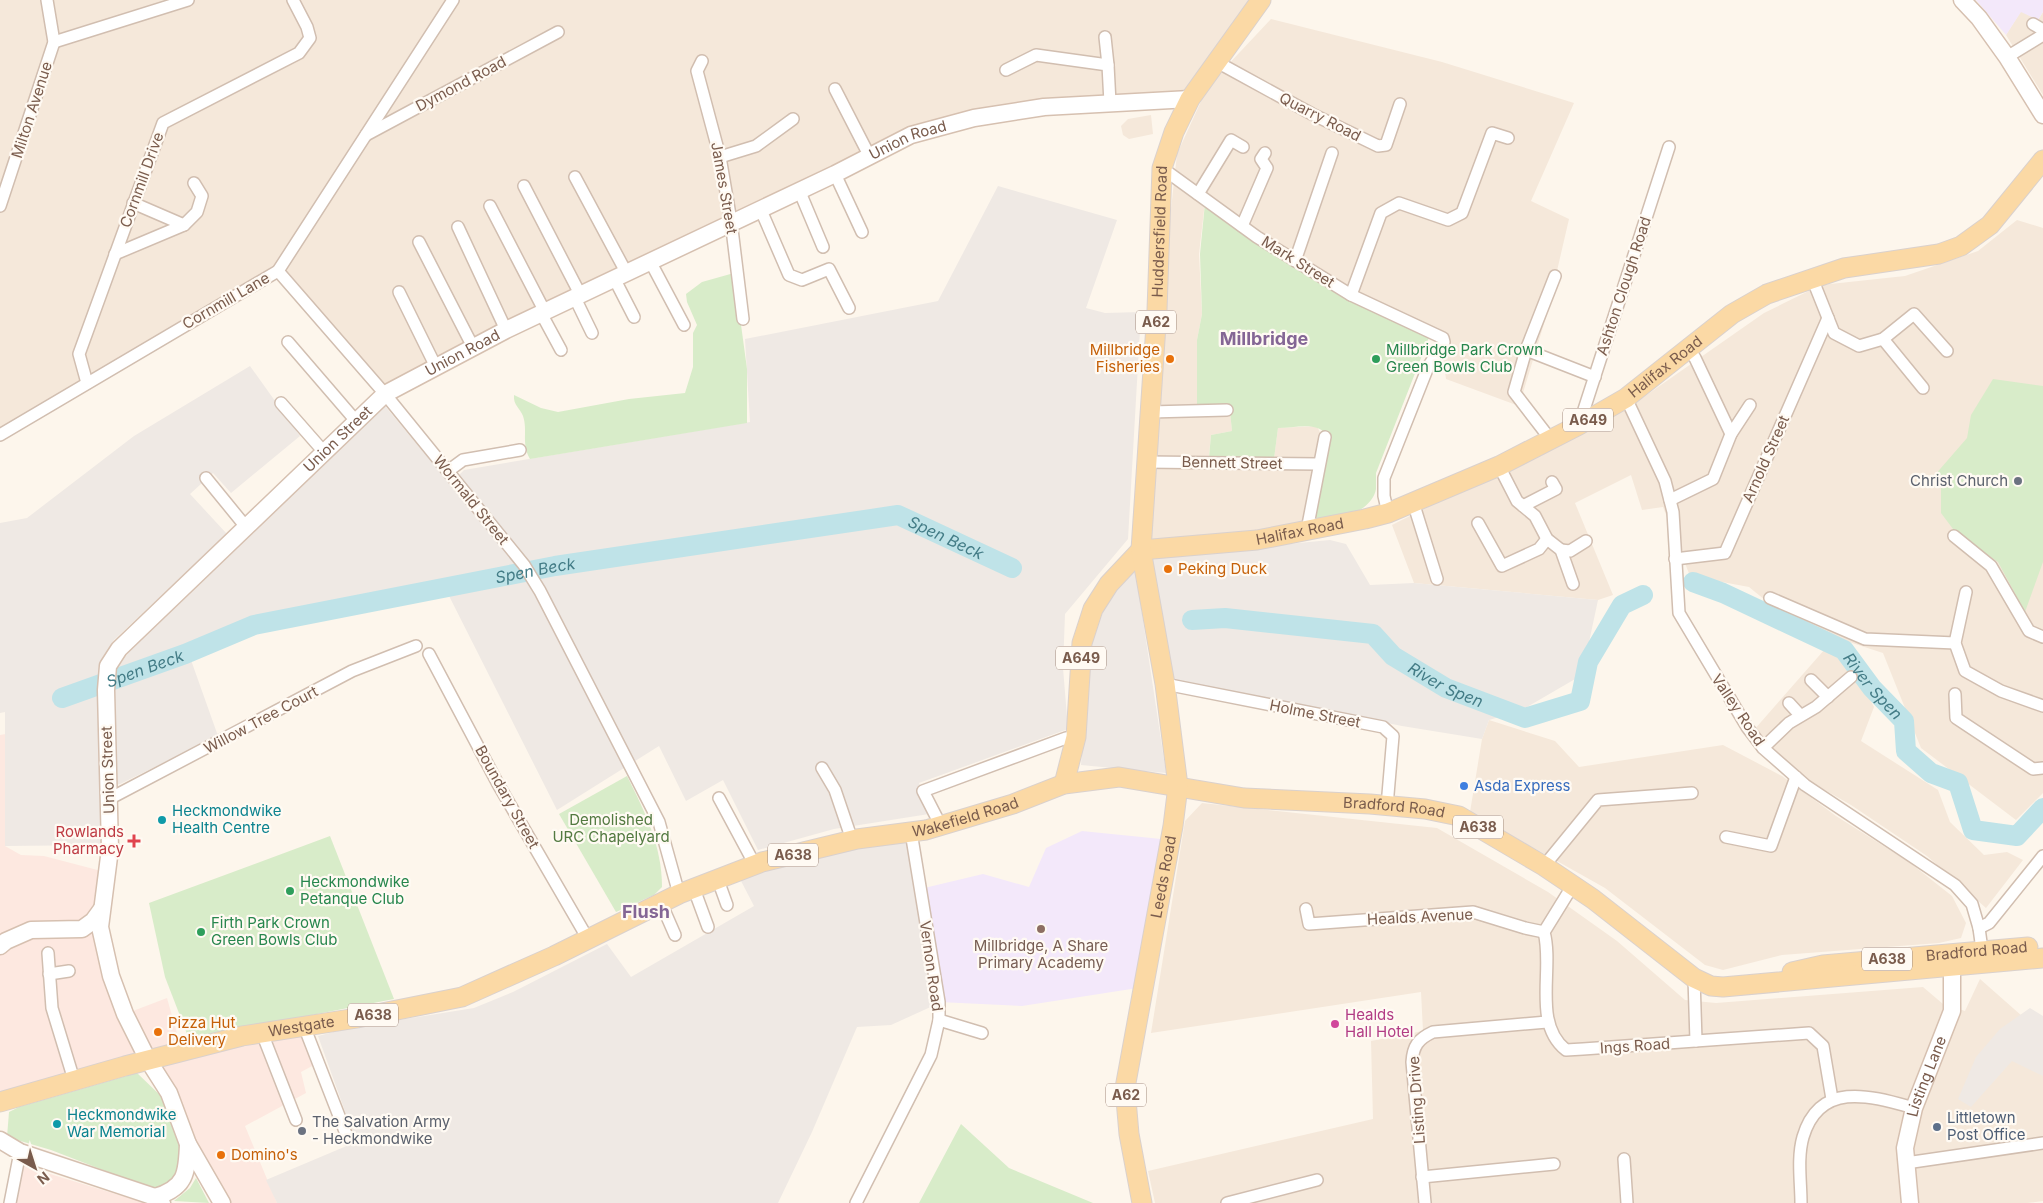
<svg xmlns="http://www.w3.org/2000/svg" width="2043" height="1203" viewBox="0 0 2043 1203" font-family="Inter,sans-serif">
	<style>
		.residential { fill: #f5e8da }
		.commercial { fill: #fde8e0 }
		.industrial { fill: #efe9e4 }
		.education { fill: #f3e8fa }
		.green { fill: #d8ecc9 }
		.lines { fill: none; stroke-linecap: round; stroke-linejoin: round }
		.river { stroke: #bfe3e8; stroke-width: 20 }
		.street-casing { stroke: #d1beb0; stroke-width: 14 }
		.secondary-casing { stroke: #d6c0b0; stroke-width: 19 }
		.primary-casing { stroke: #dad1cd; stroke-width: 21 }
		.street { stroke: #fff; stroke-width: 11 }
		.secondary { stroke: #fff; stroke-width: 16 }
		.primary { stroke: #fbd9a5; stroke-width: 19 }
		.food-dot { fill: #e8710a; stroke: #fffaf3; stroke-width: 2 }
		.leisure-dot { fill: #2e9e5b; stroke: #fffaf3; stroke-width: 2 }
		.worship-dot { fill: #6b7280; stroke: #fffaf3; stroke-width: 2 }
		.shop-dot { fill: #3f7fe0; stroke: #fffaf3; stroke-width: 2 }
		.culture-dot { fill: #0f9aa8; stroke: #fffaf3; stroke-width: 2 }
		.health-dot { fill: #e0444e; stroke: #fffaf3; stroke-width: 2 }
		.education-dot { fill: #8d6e63; stroke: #fffaf3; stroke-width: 2 }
		.hotel-dot { fill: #d1479c; stroke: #fffaf3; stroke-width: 2 }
		.service-dot { fill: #5c6f8a; stroke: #fffaf3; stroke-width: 2 }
		.labels { text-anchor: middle; stroke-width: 4.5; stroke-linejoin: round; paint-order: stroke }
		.shield { fill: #fffaf3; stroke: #a28b7f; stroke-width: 1 }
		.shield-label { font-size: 14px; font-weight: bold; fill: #7a5c4d }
		.street-label { font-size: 15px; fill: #7a5c4d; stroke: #fffaf3 }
		.food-label { font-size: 15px; fill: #c56008; stroke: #fffaf3; text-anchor: start }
		.leisure-label { font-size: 15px; fill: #27864d; stroke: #fffaf3; text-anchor: start }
		.worship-label { font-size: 15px; fill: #5b616d; stroke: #fffaf3; text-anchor: end }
		.shop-label { font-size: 15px; fill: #366cbe; stroke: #fffaf3; text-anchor: start }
		.culture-label { font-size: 15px; fill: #0d838f; stroke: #fffaf3; text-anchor: start }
		.park-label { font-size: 15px; fill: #537a41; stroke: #fffaf3 }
		.health-label { font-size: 15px; fill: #be3a42; stroke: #fffaf3; text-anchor: end }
		.education-label { font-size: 15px; fill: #785e54; stroke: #fffaf3 }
		.hotel-label { font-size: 15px; fill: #b23c85; stroke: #fffaf3; text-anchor: start }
		.service-label { font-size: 15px; fill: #4e5e75; stroke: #fffaf3; text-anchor: start }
		.water-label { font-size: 16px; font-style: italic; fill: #437c86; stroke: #fffaf3 }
		.quarter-label { font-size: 18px; font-weight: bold; fill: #846695; stroke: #fffaf3 }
	</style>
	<rect width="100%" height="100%" fill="#fdf6ec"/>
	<!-- residential -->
	<g class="residential">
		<polygon points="0,0 1261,0 1190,99 1110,97 911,135 385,394 278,271 0,435"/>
		<polygon points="2021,11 2038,20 2043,12 2043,95 2006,35"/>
		<polygon points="1271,19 1442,62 1574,103 1531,201 1569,219 1547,314 1519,406 1446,379 1439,330 1349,291 1205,202 1199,254 1202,314 1197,340 1230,412 1232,431 1211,435 1208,465 1274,459 1278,428 1317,426 1323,439 1305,529 1144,547 1160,311 1177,154 1208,86"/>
		<polygon points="1151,115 1153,134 1129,139 1123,135 1121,126 1128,119"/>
		<polygon points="2017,220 2043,228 2043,793 2016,820 1921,748 1883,653 1849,642 1857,675 1874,707 1861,741 1938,790 1950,822 1984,855 2007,852 2023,860 1986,908 1927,856 1851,805 1797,774 1754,730 1825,649 1749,587 1690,576 1663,507 1642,510 1631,475 1575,503 1613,595 1598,600 1414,583 1392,525 1638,401 1764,313 1821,285 1905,276 1978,251"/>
		<polygon points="1489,720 1555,741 1579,767 1723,745 1782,776 1836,816 1909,862 1952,896 1966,923 1961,938 1939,943 1782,955 1723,970 1705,965 1605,888 1470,812 1482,739"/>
		<polygon points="1202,803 1437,828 1548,892 1617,941 1685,1000 1716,1003 1923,987 1943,1004 1965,1011 1980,979 2022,1016 2043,1075 2043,1201 2027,1203 1155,1203 1148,1171 1373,1119 1371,1041 1423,1031 1421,992 1151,1033 1185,821"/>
	</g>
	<!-- commercial -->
	<g class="commercial">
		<polygon points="6,734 5,846 21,855 44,856 109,873 101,910 125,1014 167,998 184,1058 303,1032 314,1065 301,1072 306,1093 245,1126 277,1203 220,1203 151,1061 0,1109 0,735"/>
		<polygon points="24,1166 145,1203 12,1203"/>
	</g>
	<!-- industrial -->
	<g class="industrial">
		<polygon points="998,186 1117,220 1086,308 1105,313 1141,312 1128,539 1065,614 1063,668 1068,729 919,783 929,814 834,829 758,850 723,780 686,801 659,746 557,810 442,582 367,594 294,609 214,634 176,649 186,646 218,736 120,784 101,787 102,845 5,846 5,712 0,713 0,523 27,518 134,436 250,366 300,436 231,493 213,473 190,494 227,534 114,640 99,664 99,670 117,669 131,649 385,406 450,484 464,470 750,422 745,339 938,301"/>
		<polygon points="1330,540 1346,544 1370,585 1414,583 1598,600 1582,675 1520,711 1489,720 1482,739 1402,726 1171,680 1152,557"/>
		<polygon points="1131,564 1136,574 1166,773 1081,765 1086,690 1092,630 1097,609"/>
		<polygon points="909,836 946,1000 891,1025 857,1027 812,1132 778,1203 277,1203 266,1180 356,1142 318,1036 349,1028 474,1008 513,992 607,944 631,977 754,906 740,879 810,855"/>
		<polygon points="2030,1008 2043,1016 2043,1076 2012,1061 1971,1107 1958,1099 1976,1057 2000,1029"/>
	</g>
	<!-- education -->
	<g class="education">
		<polygon points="1976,0 2043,0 2043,12 2038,20 2021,12 2006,35"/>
		<polygon points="1082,831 1171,840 1144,987 1022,1006 939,1002 920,889 983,874 1029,887 1046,848"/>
	</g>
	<!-- green -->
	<g class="green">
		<path d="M1205 203 1430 335 1376 473C1376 478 1376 484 1376 489 1372 513 1331 523 1312 528L1328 438C1320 420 1296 428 1278 428L1274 459 1209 457 1211 435 1232 431 1230 412 1197 410V340L1202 314 1200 254Z"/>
		<path d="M734 273 747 369V423L530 459C521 443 528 431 523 416 520 408 513 405 514 395L541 408 558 412 629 399 685 393 693 367V333L697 325 687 302 686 294 702 282Z"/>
		<polygon points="1993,379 2043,386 2043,562 2025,612 1998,562 1956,533 1941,513 1941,483 1934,476 1967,438 1971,415"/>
		<path d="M627 776C645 812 662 846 662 887L654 895 616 912 559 814Z"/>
		<polygon points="330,836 394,999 189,1039 165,977 149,903"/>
		<polygon points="137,1073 162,1097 177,1138 182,1162 173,1183 157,1189 147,1187 51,1150 7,1137 9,1112 19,1107"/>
		<polygon points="961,1124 1009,1168 1093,1203 919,1203"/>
		<polygon points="196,1178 209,1203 174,1201 190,1188"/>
	</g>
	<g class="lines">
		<!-- river -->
		<g class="river">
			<path id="s1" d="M1693 582 1723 593 1844 650 1872 688 1904 721 1906 751 1931 773 1958 783 1973 830 2017 836 2043 808"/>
			<path id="s2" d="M1192 620 1225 618 1373 634 1393 656 1446 688 1525 718 1580 701 1588 662 1622 605 1643 595"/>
			<path id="s3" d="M62 698 185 654 254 625 555 566 898 515 1012 568"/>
		</g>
		<!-- street casing -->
		<g class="street-casing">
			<g id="street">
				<polyline points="2033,24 2043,30"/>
				<polyline points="1105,37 1108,65"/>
				<polyline points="54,42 188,0"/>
				<polyline points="2007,57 2043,35"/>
				<polyline points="702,61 697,71 720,157 731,221 743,319"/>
				<polyline points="1217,62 1312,114 1378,146 1386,145 1400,104"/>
				<polyline points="1006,70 1036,55 1108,65 1110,103"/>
				<polyline points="835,89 869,155"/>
				<polyline points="366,135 558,32"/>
				<polyline points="720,157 756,146 793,119"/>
				<polyline points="1162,168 1257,237 1351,295 1443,338 1444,342 1428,367 1384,478 1384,496 1388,513"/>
				<polyline points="835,174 862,232"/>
				<polyline points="575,177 626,272"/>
				<polyline points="524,186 580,294"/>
				<polyline points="799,190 823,247"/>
				<polyline points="1198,194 1231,140 1243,147"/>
				<polyline points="133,203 184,225"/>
				<polyline points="0,206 54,42 47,0"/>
				<polyline points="490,206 545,312"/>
				<polyline points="760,208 789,275 802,280 829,269 849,308"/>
				<polyline points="1242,226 1267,168 1261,159 1265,153"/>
				<polyline points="458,227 506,330"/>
				<polyline points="419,242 473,347"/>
				<polyline points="115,254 184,225 197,212 202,196 194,183"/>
				<polyline points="650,261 684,325"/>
				<polyline points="1295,261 1332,153"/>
				<polyline points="278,271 385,394 524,565 540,591 659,822 679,894"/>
				<polyline points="614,278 634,317"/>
				<polyline points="1812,278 1834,333 1859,346 1883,339 1914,314 1947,351"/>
				<polyline points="399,292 436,367"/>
				<polyline points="1351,295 1381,213 1399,203 1448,220 1462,213 1492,133 1508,138"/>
				<polyline points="575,298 592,333"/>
				<polyline points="541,313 561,350"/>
				<polyline points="1883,339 1923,388"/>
				<polyline points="288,342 356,421"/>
				<polyline points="1688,349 1695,358 1731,434"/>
				<polyline points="1526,350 1595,377"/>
				<polyline points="87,383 79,354 163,123 299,53 310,38 307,27 293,0"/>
				<polyline points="1626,398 1665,481 1673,512 1679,613 1747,727 1763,748 1805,785 1955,885 1972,904 1979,928 1983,957"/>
				<polyline points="281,403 324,452"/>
				<polyline points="1150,412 1227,410"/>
				<polyline points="1579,425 1669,147"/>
				<polyline points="0,435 278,271 453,0"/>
				<polyline points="1551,440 1514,392 1526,350 1555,276"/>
				<polyline points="1146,462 1319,464"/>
				<polyline points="1499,466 1517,501 1535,516 1547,539 1561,550 1573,584"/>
				<polyline points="448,471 463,460 520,450"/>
				<polyline points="206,478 246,527"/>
				<polyline points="1670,500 1713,479 1731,434 1750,405"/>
				<polyline points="1413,502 1437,579"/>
				<polyline points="1523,506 1556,489 1552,482"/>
				<polyline points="1478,523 1502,566 1539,549 1547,539"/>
				<polyline points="1307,530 1325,437"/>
				<polyline points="1954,536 1991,566 2029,631 2043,637"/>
				<polyline points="1561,550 1570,551 1586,541"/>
				<polyline points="1675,559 1725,553 1828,318"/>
				<polyline points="1966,592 1955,643 1965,671 2001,691 2043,706"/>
				<polyline points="1770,598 1865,639 1955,643"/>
				<polyline points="429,654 498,784 588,939"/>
				<polyline points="1811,680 1828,697"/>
				<polyline points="1165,684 1383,727 1393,736 1387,806"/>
				<polyline points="1955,694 1956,718 2033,769 2043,768"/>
				<polyline points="1789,703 1800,715"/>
				<polyline points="1763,748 1789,723 1816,707 1851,677"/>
				<polyline points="822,768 835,790 852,840"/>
				<polyline points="719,798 755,865"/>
				<polyline points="109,799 352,671 416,646"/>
				<polyline points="941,826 923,791 1066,738 1076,737"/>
				<polyline points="1726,837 1771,846 1796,777"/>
				<polyline points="1544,866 1598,800 1692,793"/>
				<polyline points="718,880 727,905"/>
				<path d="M1573 885 1544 932C1554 969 1532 1023 1566 1050L1583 1049 1809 1033 1823 1046 1832 1099"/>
				<polyline points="694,889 708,927"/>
				<polyline points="661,903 675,935"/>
				<polyline points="1306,909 1309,924 1473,912 1525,928 1544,932"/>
				<polyline points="1979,928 1989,923 2043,856"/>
				<polyline points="48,953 52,1008 74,1080"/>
				<polyline points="49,974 69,971"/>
				<polyline points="1694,978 1696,1041"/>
				<polyline points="939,1020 982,1033"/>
				<polyline points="304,1026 348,1139"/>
				<polyline points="262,1033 296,1120"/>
				<polyline points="1624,1159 1627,1203"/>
				<polyline points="1906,1163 2043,1143"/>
				<polyline points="1422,1177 1554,1164"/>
				<polyline points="10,1203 20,1152"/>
				<polyline points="856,1203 931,1055 939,1020 939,1002 911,832"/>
				<polyline points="1227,1203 1317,1180"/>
				<path d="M1425 1203 1412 1062C1413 1046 1418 1039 1433 1032L1547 1022"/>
				<path d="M1801 1203C1801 1182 1797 1158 1803 1137 1820 1080 1871 1096 1914 1108"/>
			</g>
		</g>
		<!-- secondary casing -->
		<g class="secondary-casing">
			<g id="secondary">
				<polyline points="1962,0 1979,18 2007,57 2043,115"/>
				<polyline points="0,946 6,941 31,930 82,929 93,921 101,910"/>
				<polyline points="0,1140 20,1152 155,1197 162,1203"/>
				<path d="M155 1197C186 1188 187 1173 188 1144"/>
				<path id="s4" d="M222 1203 188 1144 169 1093 148 1060 125 1014 111 976 100 927 110 849 106 690 108 666 119 649 385 394 506 330 835 174 911 135 974 118 1044 107 1190 99"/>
				<path id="s5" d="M1910 1203 1905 1148 1914 1108 1952 1011V954"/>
			</g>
		</g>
		<!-- primary casing -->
		<g class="primary-casing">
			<g id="primary">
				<path id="s6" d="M1141 550 1257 540 1365 519 1388 513 1499 466 1579 425 1626 398 1732 314 1767 294 1844 268 1939 254 1961 246 1990 225 2043 160"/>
				<polyline points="1064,784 1076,737 1082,643 1093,609 1109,584 1141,550"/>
				<path id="s7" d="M1792 972 1823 965 2028 947"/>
				<path id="s8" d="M0 1102 125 1066 242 1036 357 1018 462 997 554 956 679 894 762 862 857 839 926 830 1013 804 1064 784 1119 777 1244 798 1370 804 1425 809 1459 816 1544 866 1593 899 1694 978 1711 986 1723 987 2043 958"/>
				<path id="s9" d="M1142 1203 1129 1134 1125 1088 1173 826 1178 786 1165 684 1141 550 1157 310 1162 168 1174 132 1190 99 1261 0"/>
			</g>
		</g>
		<!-- street -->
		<use href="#street" class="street"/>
		<!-- secondary -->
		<use href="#secondary" class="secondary"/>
		<!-- primary -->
		<use href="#primary" class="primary"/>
	</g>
	<!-- markers -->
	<g class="food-dot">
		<circle cx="1170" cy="359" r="5"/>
		<circle cx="1168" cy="569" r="5"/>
		<circle cx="158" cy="1032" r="5"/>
		<circle cx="221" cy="1155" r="5"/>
	</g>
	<g class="leisure-dot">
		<circle cx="1376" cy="359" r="5"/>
		<circle cx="290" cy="891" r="5"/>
		<circle cx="201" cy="932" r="5"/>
	</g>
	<g class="worship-dot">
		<circle cx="2018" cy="481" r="5"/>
		<circle cx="302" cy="1131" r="5"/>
	</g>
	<circle class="shop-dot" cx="1464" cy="786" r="5"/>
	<g class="culture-dot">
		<circle cx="162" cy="820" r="5"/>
		<circle cx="57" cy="1124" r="5"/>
	</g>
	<path class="health-dot" d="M131.5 833.5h5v5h5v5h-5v5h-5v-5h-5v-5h5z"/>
	<circle class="education-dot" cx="1041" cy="929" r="5"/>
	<circle class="hotel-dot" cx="1335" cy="1024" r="5"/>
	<circle class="service-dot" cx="1937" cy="1127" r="5"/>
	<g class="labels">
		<!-- shield labels -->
		<g class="shield">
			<rect x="1136" y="310.5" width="40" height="23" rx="4"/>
			<rect x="1563" y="408.5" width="50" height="23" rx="4"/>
			<rect x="1056" y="646.5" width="50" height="23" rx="4"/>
			<rect x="1453" y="815.5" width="50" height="23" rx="4"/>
			<rect x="768" y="843.5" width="50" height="23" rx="4"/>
			<rect x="1862" y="947.5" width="50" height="23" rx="4"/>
			<rect x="348" y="1003.5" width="50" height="23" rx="4"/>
			<rect x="1106" y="1083.5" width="40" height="23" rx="4"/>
		</g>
		<g class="shield-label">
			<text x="1156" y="327">A62</text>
			<text x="1588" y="425">A649</text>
			<text x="1081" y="663">A649</text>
			<text x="1478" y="832">A638</text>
			<text x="793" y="860">A638</text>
			<text x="1887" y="964">A638</text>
			<text x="373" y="1020">A638</text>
			<text x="1126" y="1100">A62</text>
		</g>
		<!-- street labels -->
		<g class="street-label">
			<text transform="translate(461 84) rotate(-28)" y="5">Dymond Road</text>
			<text transform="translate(32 110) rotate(-72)" y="5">Milton Avenue</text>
			<text transform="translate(1320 117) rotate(27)" y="5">Quarry Road</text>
			<text dy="5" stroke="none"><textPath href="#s4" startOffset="1536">Union Road</textPath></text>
			<text transform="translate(142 180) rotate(-70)" y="5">Cornmill Drive</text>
			<text transform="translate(724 188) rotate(80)" y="5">James Street</text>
			<text dy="5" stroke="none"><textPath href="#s9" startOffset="981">Huddersfield Road</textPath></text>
			<text transform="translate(1298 262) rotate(32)" y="5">Mark Street</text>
			<text transform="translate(1624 286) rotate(-72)" y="5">Ashton Clough Road</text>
			<text transform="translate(226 301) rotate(-30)" y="5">Cornmill Lane</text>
			<text dy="5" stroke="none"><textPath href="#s4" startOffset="1042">Union Road</textPath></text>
			<text dy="5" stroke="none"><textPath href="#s6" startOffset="565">Halifax Road</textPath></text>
			<text dy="5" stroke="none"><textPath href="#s4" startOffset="889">Union Street</textPath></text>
			<text transform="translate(1766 459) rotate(-66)" y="5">Arnold Street</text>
			<text transform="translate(1232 463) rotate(1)" y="5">Bennett Street</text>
			<text transform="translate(471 500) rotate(51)" y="5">Wormald Street</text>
			<text dy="5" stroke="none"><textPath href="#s6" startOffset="160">Halifax Road</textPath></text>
			<text transform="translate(1738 710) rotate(56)" y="5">Valley Road</text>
			<text transform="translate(1315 714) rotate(11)" y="5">Holme Street</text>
			<text transform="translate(261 720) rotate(-28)" y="5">Willow Tree Court</text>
			<text transform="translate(108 770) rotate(-92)" y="5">Union Street</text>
			<text transform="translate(507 797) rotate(61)" y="5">Boundary Street</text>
			<text dy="5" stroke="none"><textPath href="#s8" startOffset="1449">Bradford Road</textPath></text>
			<text dy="5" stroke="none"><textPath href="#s8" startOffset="1012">Wakefield Road</textPath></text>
			<text dy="5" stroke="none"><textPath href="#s9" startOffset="331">Leeds Road</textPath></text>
			<text transform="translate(1420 917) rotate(-3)" y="5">Healds Avenue</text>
			<text dy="5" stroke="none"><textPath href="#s7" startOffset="186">Bradford Road</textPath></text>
			<text transform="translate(931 966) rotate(82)" y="5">Vernon Road</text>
			<text dy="5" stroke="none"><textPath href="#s8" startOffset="311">Westgate</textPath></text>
			<text transform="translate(1635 1046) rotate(-4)" y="5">Ings Road</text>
			<text dy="5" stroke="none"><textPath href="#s5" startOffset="130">Listing Lane</textPath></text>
			<text transform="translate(1417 1100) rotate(-94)" y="5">Listing Drive</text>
		</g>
		<!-- food labels -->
		<g class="food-label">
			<text x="1160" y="355" text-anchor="end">Millbridge<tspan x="1160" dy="17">Fisheries</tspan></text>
			<text x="1178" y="574">Peking Duck</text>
			<text x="168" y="1028">Pizza Hut<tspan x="168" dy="17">Delivery</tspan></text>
			<text x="231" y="1160">Domino's</text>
		</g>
		<!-- leisure labels -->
		<g class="leisure-label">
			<text x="1386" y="355">Millbridge Park Crown<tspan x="1386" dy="17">Green Bowls Club</tspan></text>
			<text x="300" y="887">Heckmondwike<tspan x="300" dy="17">Petanque Club</tspan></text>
			<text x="211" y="928">Firth Park Crown<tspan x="211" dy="17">Green Bowls Club</tspan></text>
		</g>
		<!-- worship labels -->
		<g class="worship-label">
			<text x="2008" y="486">Christ Church</text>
			<text x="312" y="1127" text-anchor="start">The Salvation Army<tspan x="312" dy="17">- Heckmondwike</tspan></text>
		</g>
		<!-- shop labels -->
		<g class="shop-label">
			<text x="1474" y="791">Asda Express</text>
		</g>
		<!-- culture labels -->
		<g class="culture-label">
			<text x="172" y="816">Heckmondwike<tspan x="172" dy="17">Health Centre</tspan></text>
			<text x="67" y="1120">Heckmondwike<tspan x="67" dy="17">War Memorial</tspan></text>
		</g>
		<!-- park labels -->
		<g class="park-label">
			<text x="611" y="825">Demolished<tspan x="611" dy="17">URC Chapelyard</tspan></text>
		</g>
		<!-- health labels -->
		<g class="health-label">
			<text x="124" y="837">Rowlands<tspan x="124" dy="17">Pharmacy</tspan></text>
		</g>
		<!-- education labels -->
		<g class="education-label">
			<text x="1041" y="951">Millbridge, A Share<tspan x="1041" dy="17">Primary Academy</tspan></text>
		</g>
		<!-- hotel labels -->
		<g class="hotel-label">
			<text x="1345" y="1020">Healds<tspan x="1345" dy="17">Hall Hotel</tspan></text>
		</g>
		<!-- service labels -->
		<g class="service-label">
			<text x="1947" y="1123">Littletown<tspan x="1947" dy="17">Post Office</tspan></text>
		</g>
		<!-- water labels -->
		<g class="water-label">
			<text dy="6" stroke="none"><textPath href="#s3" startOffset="912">Spen Beck</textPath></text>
			<text dy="6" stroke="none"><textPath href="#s3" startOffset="492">Spen Beck</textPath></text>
			<text dy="6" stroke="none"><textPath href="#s3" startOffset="88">Spen Beck</textPath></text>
			<text dy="6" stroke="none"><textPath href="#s2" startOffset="272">River Spen</textPath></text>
			<text dy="6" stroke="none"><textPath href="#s1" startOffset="212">River Spen</textPath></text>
		</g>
		<!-- quarter labels -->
		<g class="quarter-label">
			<text x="1264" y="345">Millbridge</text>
			<text x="646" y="918">Flush</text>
		</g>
	</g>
	<!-- north arrow -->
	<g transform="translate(35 1168) rotate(141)" stroke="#fffaf3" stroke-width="4" paint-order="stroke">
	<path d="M0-4L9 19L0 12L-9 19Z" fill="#7a5c4d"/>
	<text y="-8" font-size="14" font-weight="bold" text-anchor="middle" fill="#7a5c4d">N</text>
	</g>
</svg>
